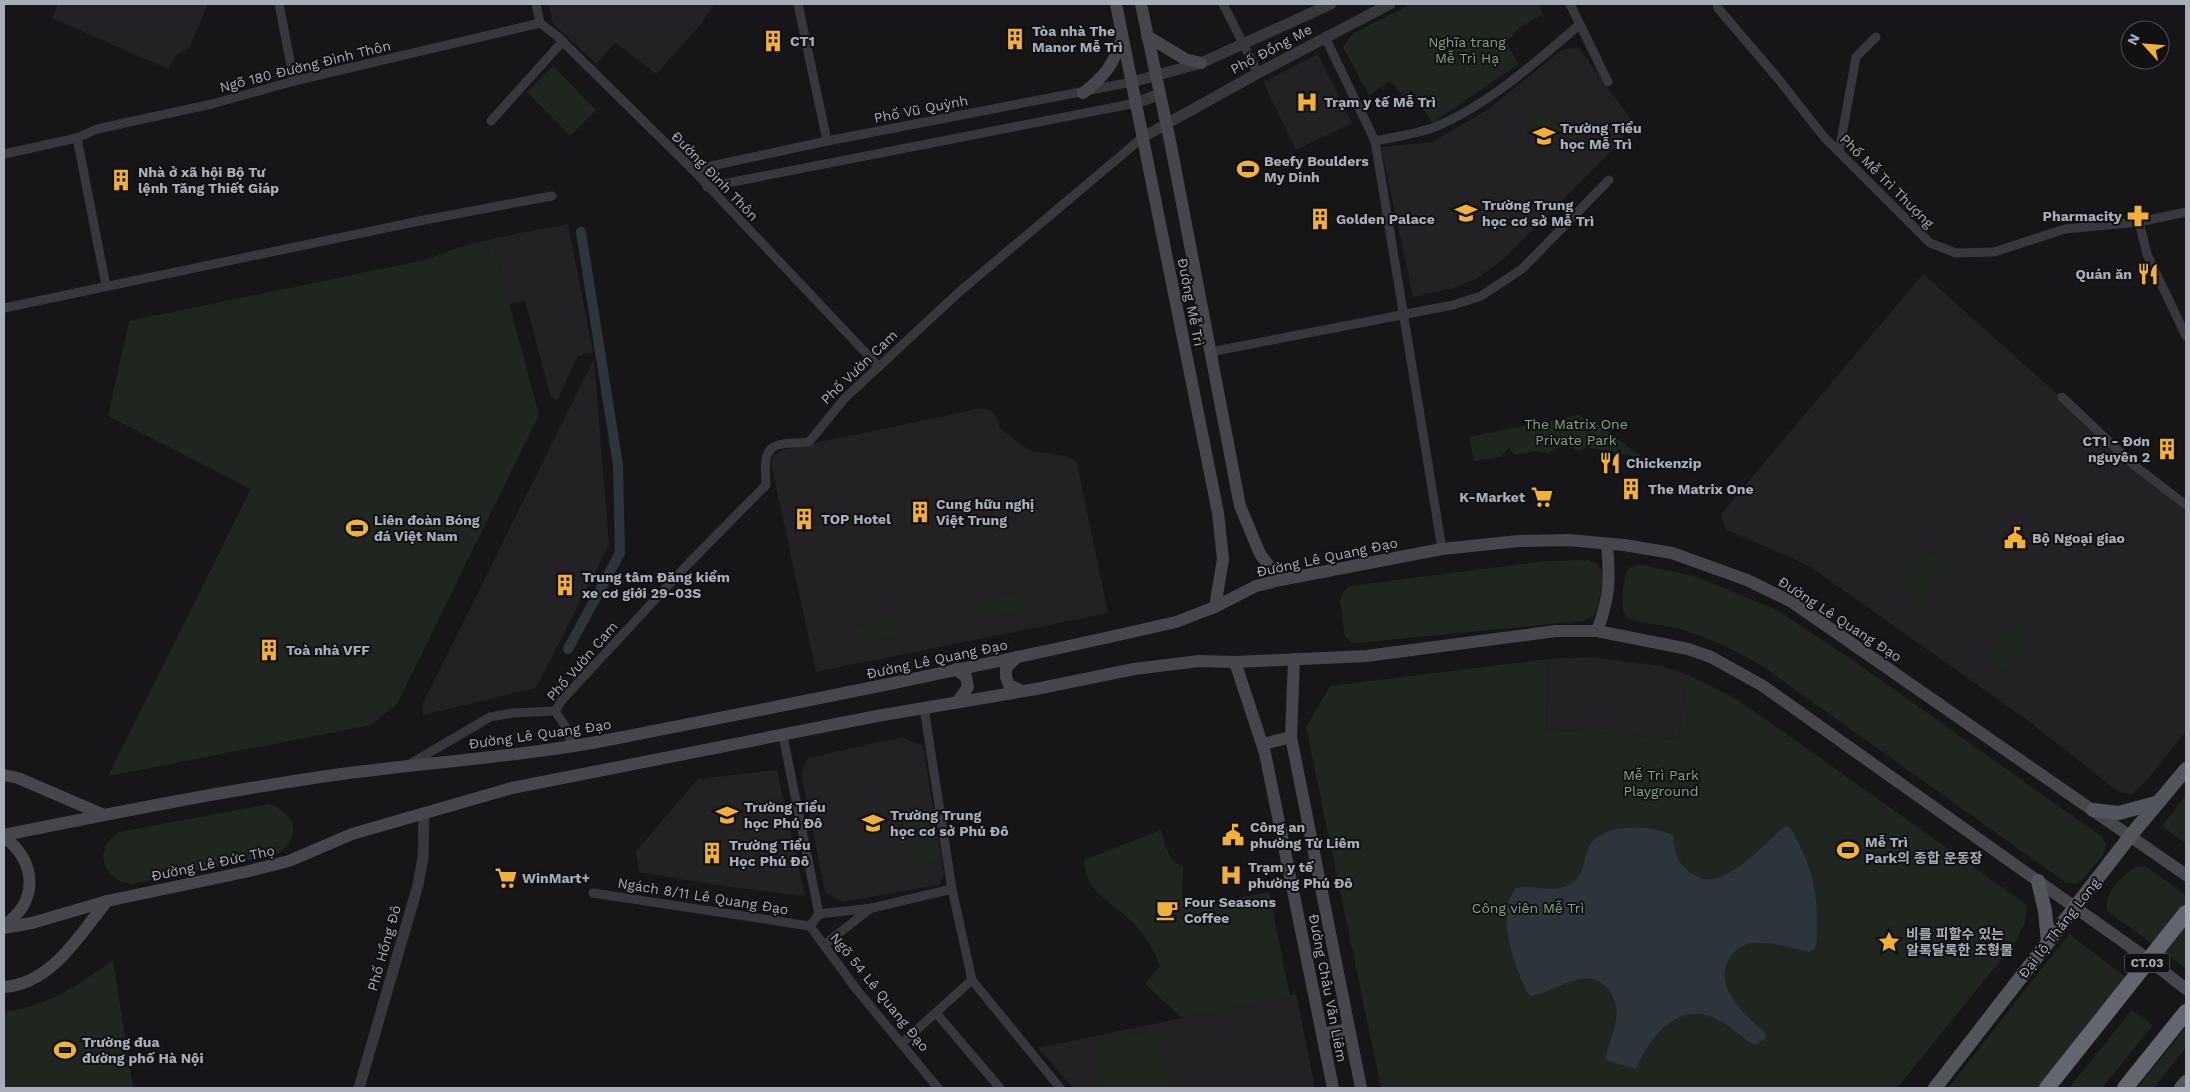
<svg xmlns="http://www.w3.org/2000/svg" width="2190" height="1092" viewBox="0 0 2190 1092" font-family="'Work Sans','Noto Sans KR',sans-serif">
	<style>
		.built { fill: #222225 }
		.green { fill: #1e261f }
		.water { fill: #2c353c }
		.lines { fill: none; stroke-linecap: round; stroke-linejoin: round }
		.canal { stroke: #2c353c; stroke-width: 10 }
		.minor { stroke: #37383d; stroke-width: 9 }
		.tertiary { stroke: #37383d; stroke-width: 11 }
		.secondary { stroke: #45474d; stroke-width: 12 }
		.primary { stroke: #53555c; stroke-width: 14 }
		.motorway { stroke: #63666e; stroke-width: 16 }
		.labels { text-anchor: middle; stroke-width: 4; stroke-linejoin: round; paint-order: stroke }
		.shield { fill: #111113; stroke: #7b7e86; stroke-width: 1 }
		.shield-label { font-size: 12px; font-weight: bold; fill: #a8adb8 }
		.poi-label { font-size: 14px; font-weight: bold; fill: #a8adb8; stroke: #111113; text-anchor: start }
		.park-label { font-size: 14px; fill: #7fa381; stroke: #111113 }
		.street-label { font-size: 14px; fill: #a8adb8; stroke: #111113 }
	</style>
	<rect width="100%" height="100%" fill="#161618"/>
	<!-- built -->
	<g class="built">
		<polygon points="58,4 208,4 189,48 175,56 168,69 52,18"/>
		<polygon points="549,4 714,4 702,23 656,74 615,42 597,64 553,24"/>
		<polygon points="1578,47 1633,122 1619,143 1502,260 1476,279 1453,288 1413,297 1381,147 1432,142 1487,110 1562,50"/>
		<polygon points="1318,54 1352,123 1296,150 1263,82"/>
		<polygon points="568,224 593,352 578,356 557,400 551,397 525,301 509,304 492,239"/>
		<polygon points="1923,274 2066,402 2186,504 2186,731 2149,778 2131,795 2116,790 2027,720 1809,566 1725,529 1721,514"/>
		<polygon points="594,359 609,545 536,688 423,715 422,705"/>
		<polygon points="982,408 989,410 995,415 1000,428 1022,446 1034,451 1069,457 1077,463 1108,613 816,672 771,464 773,455 783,450"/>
		<polygon points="1592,657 1661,666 1688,675 1678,739 1546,729 1548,659"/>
		<polygon points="902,737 923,746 944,873 939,885 842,902 825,892 801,773 808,758"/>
		<polygon points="777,770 805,896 730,887 639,872 636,851 698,779"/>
		<polygon points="1296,994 1315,1088 1073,1088 1038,1048"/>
	</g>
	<!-- green -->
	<g class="green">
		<polygon points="1411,4 1538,4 1543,14 1519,28 1506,43 1519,64 1432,123 1412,90 1403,96 1390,81 1369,95 1343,47 1352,34"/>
		<polygon points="553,66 596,110 570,136 527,92"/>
		<polygon points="1541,111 1561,131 1549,144 1529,124"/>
		<polygon points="492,239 539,415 397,704 371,725 108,776 251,489 108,416 129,321 425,260 460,247"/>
		<path d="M1578 415 1603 428 1643 458 1586 447 1579 451C1569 445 1557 446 1548 453L1536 451 1515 455 1509 448 1500 457 1474 461 1469 437Z"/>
		<polygon points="1933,555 1947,565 1919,600 1899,584 1920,559"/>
		<path d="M1589 560C1594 562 1600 564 1601 570 1604 581 1599 606 1594 616L1583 621 1357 643 1350 641 1345 636 1340 601 1343 592 1350 586 1545 561Z"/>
		<path d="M1638 564 1697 577 1777 610 1851 659 2101 836 2106 844 2103 855 2082 880 2075 884 2065 882 1762 666C1736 650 1709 638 1680 629 1663 624 1642 625 1626 617 1619 609 1623 576 1629 568Z"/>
		<polygon points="1022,593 1023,604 1019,610 984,618 981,601"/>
		<polygon points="894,619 896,635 862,641 855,635 853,627"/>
		<polygon points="2014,624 2027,634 2028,641 2006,671 1988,656"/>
		<polygon points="1548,659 1546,729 1678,739 1688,675 1731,696 1764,718 2027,905 2025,922 2016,941 1897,1088 1381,1088 1306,727 1330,686"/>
		<polygon points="2186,795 2186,844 2162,826"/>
		<path d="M270 804C297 815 302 836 278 854L132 884C101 881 92 847 120 832Z"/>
		<polygon points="931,808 941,860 915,865 905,813"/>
		<path d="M1161 830C1166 845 1167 861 1183 866L1182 899 1212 904 1269 892 1290 996 1182 1018 1145 984 1160 966C1154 951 1146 936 1134 924 1114 903 1085 893 1084 860Z"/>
		<path d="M2138 866 2148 868 2186 895V968L2107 911C2102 895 2124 872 2138 866Z"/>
		<polygon points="2069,934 2131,981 2044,1088 1948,1088"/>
		<path d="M113 960 133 1088H4V1012C45 1007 81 984 113 960Z"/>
		<polygon points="2132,1010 2153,1025 2102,1088 2069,1088"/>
		<polygon points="2186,1027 2186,1047 2154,1088 2137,1088"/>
		<polygon points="1160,1030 1170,1088 1104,1088 1096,1051 1099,1043"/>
	</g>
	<!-- water -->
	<path class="water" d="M1787 826 1791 829C1809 861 1816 881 1817 917 1817 928 1818 938 1815 948L1810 952C1792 948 1774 942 1756 943 1745 943 1736 949 1730 957 1711 987 1746 1015 1766 1034V1038L1755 1045C1743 1039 1733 1028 1720 1021 1680 998 1651 1035 1636 1069L1605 1060C1608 1047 1614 1033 1616 1019 1620 997 1603 974 1579 979 1562 983 1548 993 1531 996L1527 992C1514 965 1495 915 1516 888 1533 884 1550 893 1566 886 1587 878 1581 860 1590 845 1605 822 1651 825 1673 835 1674 851 1677 865 1693 874 1696 875 1700 878 1703 879 1730 884 1764 844 1783 828Z"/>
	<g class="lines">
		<!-- canal -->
		<polyline class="canal" points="568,649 620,553 618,465 581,232"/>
		<!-- minor -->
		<g class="minor">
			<polyline points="279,4 294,81"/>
			<polyline points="536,4 540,23 556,35 693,170 879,367"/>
			<polyline points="798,4 827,141"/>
			<polyline points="1223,4 1258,73"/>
			<polyline points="1570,4 1608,82"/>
			<polyline points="1717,4 1718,8 1780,81 1824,137 1930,243 1956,253 1994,252 2065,229 2139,222 2186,212"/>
			<polyline points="1325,37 1375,141 1442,549"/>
			<polyline points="491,121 563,41"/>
			<polyline points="77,138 106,286"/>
			<path d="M1375 141C1394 137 1417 134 1435 127 1488 105 1536 62 1579 25"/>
			<polyline points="1839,152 1856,57 1876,37"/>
			<polyline points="4,154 77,138 97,129 212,104 294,81 540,23"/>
			<polyline points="693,170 827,141 1132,82"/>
			<polyline points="707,187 1136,103"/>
			<polyline points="2139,222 2147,254 2186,336"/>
			<polyline points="4,308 424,220 552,196"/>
			<polyline points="1210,352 1453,305 1481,296 1522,269 1609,180"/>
			<polyline points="2062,397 2135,466 2186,505"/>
			<polyline points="924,708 952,889 972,980 1060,1088"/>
			<path d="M555 711 562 700 689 563 766 485C763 443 769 444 809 442L845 398 958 293 1143 137"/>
			<polyline points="555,711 565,726 572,745"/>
			<polyline points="783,736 819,914 810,926"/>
			<polyline points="410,764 490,717 512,713 555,711"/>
			<polyline points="593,893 810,926"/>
			<polyline points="819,914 872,908 952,889"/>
			<polyline points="810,926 857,990 938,1088"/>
			<polyline points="824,945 871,908"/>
			<polyline points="936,1013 1000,1088"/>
			<polyline points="902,1043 972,980"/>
		</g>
		<!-- tertiary -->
		<g class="tertiary">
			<polyline points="1132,82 1201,63 1331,4"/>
			<polyline points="1136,103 1160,94"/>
			<polyline points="1143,137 1258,73 1390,4"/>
			<polyline points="359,1088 418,885 423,858 424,814"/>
		</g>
		<!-- secondary -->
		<g class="secondary">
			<polyline points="1116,4 1218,513 1223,559 1215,607"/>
			<polyline points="1141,4 1171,146 1240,506 1260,554 1280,580"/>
			<polyline points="1147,36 1185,59 1201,63"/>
			<path d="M1083 93C1105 76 1114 64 1122 38"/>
			<path d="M1597 631C1610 597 1610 579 1607 544"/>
			<polyline points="1017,657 1006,668 1006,677 1009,685 1022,691"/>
			<polyline points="1294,659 1291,737 1361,1088"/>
			<polyline points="1235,662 1265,753 1333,1088"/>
			<polyline points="956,669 966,677 968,687 958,701"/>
			<polyline points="1263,744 1291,737"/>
			<polyline points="4,775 18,778 104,815"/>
			<path d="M4 835C113 813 223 791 334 775 427 762 521 757 613 739 801 702 989 665 1176 622L1215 607 1256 586 1280 580 1442 549 1519 541 1568 540 1624 545 1672 553 1747 580 1792 602 2186 875"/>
			<path d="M4 837C37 861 39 902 4 925"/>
			<polyline points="4,928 32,923 107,901 245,872 289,861 352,834 512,788 877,716 1036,689 1134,669 1199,661 1235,662 1366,656 1556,631 1597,631 1688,649 1711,657 1763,686 2145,957 2186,989"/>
			<path d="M4 987C52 984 80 934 107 901"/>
			<polyline points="1322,1034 1349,1029"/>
		</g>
		<!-- primary -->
		<g class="primary">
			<polyline points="2093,810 2119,813 2159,802"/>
			<polyline points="2038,881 2045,911 2048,942"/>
			<polyline points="1935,1088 2131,835 2186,769"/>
			<polyline points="2181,1088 2186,1082"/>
		</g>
		<!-- motorway -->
		<g class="motorway">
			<polyline points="2047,1088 2186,913"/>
			<polyline points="2125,1088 2186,1012"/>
		</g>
	</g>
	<!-- icons -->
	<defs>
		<g id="building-bare" transform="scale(1.725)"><path d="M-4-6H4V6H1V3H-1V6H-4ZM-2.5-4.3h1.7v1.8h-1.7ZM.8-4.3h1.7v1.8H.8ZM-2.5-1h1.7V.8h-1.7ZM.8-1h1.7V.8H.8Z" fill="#f2b134" stroke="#111113" stroke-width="2.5" paint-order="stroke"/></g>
		<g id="hospital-bare" transform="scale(1.725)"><path d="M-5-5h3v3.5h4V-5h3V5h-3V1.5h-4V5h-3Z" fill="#f2b134" stroke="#111113" stroke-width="2.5" paint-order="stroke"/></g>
		<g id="school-bare" transform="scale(1.725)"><path d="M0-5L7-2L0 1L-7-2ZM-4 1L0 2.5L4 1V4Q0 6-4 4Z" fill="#f2b134" stroke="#111113" stroke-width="2.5" paint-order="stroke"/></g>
		<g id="stadium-bare" transform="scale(1.725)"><path d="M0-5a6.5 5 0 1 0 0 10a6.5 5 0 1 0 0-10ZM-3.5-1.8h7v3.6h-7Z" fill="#f2b134" stroke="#111113" stroke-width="2.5" paint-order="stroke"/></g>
		<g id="pharmacy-bare" transform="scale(1.725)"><path d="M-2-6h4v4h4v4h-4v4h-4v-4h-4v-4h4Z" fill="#f2b134" stroke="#111113" stroke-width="2.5" paint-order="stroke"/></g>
		<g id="restaurant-bare" transform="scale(1.725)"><path d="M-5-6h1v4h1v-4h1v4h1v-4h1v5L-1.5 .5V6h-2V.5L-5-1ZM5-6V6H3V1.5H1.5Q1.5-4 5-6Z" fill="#f2b134" stroke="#111113" stroke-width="2.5" paint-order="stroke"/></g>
		<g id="supermarket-bare" transform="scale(1.725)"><path d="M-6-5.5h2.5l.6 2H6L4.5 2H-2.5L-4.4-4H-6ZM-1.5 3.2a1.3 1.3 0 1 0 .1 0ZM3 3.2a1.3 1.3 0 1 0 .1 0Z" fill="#f2b134" stroke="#111113" stroke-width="2.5" paint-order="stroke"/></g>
		<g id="civic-bare" transform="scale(1.725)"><path d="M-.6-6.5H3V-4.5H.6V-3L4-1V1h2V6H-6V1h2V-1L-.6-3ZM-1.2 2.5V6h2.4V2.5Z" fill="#f2b134" stroke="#111113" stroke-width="2.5" paint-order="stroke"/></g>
		<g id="cafe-bare" transform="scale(1.725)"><path d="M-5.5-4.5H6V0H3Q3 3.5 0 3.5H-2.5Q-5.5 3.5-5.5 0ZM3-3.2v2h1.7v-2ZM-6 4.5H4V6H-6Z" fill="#f2b134" stroke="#111113" stroke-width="2.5" paint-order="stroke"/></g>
		<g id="sight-bare" transform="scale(1.725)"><path d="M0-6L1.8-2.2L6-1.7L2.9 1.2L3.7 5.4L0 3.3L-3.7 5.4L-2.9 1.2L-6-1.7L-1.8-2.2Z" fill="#f2b134" stroke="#111113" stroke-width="2.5" paint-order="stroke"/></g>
	</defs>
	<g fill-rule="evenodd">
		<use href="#building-bare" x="1015" y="39"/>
		<use href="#building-bare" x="773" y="41"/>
		<use href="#hospital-bare" x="1307" y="102"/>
		<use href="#school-bare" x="1544" y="136"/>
		<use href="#stadium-bare" x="1248" y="169"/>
		<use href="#building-bare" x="121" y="180"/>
		<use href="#school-bare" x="1466" y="213"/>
		<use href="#pharmacy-bare" x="2138" y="216"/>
		<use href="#building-bare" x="1320" y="219"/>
		<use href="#restaurant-bare" x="2148" y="274"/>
		<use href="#building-bare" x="2167" y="449"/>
		<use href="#restaurant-bare" x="1610" y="463"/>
		<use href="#building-bare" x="1631" y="489"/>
		<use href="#supermarket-bare" x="1542" y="497"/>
		<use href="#building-bare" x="920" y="512"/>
		<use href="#building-bare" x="804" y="519"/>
		<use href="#stadium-bare" x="357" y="528"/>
		<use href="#civic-bare" x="2015" y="538"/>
		<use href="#building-bare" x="565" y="585"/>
		<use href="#building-bare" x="269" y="650"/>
		<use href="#school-bare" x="727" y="815"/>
		<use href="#school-bare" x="873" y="823"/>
		<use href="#civic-bare" x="1233" y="835"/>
		<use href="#stadium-bare" x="1848" y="850"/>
		<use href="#building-bare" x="712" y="853"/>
		<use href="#hospital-bare" x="1231" y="875"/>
		<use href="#supermarket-bare" x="506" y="878"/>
		<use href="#cafe-bare" x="1167" y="910"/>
		<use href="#sight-bare" x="1889" y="942"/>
		<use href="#stadium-bare" x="65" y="1050"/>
	</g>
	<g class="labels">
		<!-- shield labels -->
		<rect class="shield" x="2124.5" y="953.5" width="45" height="19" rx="4"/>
		<g class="shield-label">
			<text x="2147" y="967">CT.03</text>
		</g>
		<!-- poi labels -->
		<g class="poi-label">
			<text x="1032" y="36">Tòa nhà The<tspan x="1032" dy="16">Manor Mễ Trì</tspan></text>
			<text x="790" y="46">CT1</text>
			<text x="1324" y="107">Trạm y tế Mễ Trì</text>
			<text x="1560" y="133">Trường Tiểu<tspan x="1560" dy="16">học Mễ Trì</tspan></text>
			<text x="1264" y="166">Beefy Boulders<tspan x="1264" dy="16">My Dinh</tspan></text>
			<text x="138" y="177">Nhà ở xã hội Bộ Tư<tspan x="138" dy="16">lệnh Tăng Thiết Giáp</tspan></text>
			<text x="1482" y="210">Trường Trung<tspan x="1482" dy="16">học cơ sở Mễ Trì</tspan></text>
			<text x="2122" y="221" text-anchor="end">Pharmacity</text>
			<text x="1336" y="224">Golden Palace</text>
			<text x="2132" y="279" text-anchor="end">Quán ăn</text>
			<text x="2150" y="446" text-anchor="end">CT1 - Đơn<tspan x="2150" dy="16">nguyên 2</tspan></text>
			<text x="1626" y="468">Chickenzip</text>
			<text x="1648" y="494">The Matrix One</text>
			<text x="1525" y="502" text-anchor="end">K-Market</text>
			<text x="936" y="509">Cung hữu nghị<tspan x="936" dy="16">Việt Trung</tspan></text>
			<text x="821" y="524">TOP Hotel</text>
			<text x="374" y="525">Liên đoàn Bóng<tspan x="374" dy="16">đá Việt Nam</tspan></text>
			<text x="2032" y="543">Bộ Ngoại giao</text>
			<text x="582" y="582">Trung tâm Đăng kiểm<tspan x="582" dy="16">xe cơ giới 29-03S</tspan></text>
			<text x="286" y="655">Toà nhà VFF</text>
			<text x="744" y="812">Trường Tiểu<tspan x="744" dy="16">học Phú Đô</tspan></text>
			<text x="890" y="820">Trường Trung<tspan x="890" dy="16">học cơ sở Phú Đô</tspan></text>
			<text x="1250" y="832">Công an<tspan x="1250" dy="16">phường Từ Liêm</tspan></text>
			<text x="1865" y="847">Mễ Trì<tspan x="1865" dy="16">Park의 종합 운동장</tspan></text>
			<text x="729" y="850">Trường Tiểu<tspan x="729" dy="16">Học Phú Đô</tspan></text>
			<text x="1248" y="872">Trạm y tế<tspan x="1248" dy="16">phường Phú Đô</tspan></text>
			<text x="522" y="883">WinMart+</text>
			<text x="1184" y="907">Four Seasons<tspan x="1184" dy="16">Coffee</tspan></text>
			<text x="1906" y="939">비를 피할수 있는<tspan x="1906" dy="16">알록달록한 조형물</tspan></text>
			<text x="82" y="1047">Trường đua<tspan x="82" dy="16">đường phố Hà Nội</tspan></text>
		</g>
		<!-- park labels -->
		<g class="park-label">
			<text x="1467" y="47">Nghĩa trang<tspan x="1467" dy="16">Mễ Trì Hạ</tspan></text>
			<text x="1576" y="429">The Matrix One<tspan x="1576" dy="16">Private Park</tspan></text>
			<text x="1661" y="780">Mễ Trì Park<tspan x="1661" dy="16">Playground</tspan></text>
			<text x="1528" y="913">Công viên Mễ Trì</text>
		</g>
		<!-- street labels -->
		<g class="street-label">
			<text transform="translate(1271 49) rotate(-28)" y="5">Phố Đồng Me</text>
			<text transform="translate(305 66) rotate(-14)" y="5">Ngõ 180 Đường Đình Thôn</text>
			<text transform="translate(921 109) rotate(-11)" y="5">Phố Vũ Quỳnh</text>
			<text transform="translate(715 176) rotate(46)" y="5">Đường Đình Thôn</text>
			<text transform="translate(1887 181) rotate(45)" y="5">Phố Mễ Trì Thượng</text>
			<text transform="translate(1191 302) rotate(79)" y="5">Đường Mễ Trì</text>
			<text transform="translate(859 367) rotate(-44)" y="5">Phố Vườn Cam</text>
			<text transform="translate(1327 557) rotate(-12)" y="5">Đường Lê Quang Đạo</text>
			<text transform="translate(1840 619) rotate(33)" y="5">Đường Lê Quang Đạo</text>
			<text transform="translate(937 659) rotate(-12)" y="5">Đường Lê Quang Đạo</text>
			<text transform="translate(582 661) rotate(-49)" y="5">Phố Vườn Cam</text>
			<text transform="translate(540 734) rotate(-8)" y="5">Đường Lê Quang Đạo</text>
			<text transform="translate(213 863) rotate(-12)" y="5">Đường Lê Đức Thọ</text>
			<text transform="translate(703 896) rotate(9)" y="5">Ngách 8/11 Lê Quang Đạo</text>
			<text transform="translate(2059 928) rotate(-52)" y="5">Đại lộ Thăng Long</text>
			<text transform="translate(384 948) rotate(-74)" y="5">Phố Hồng Đô</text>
			<text transform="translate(1328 988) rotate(79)" y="5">Đường Châu Văn Liêm</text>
			<text transform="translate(880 992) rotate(51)" y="5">Ngõ 54 Lê Quang Đạo</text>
		</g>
	</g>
	<!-- border -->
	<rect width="2190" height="1092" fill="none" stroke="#a8adb8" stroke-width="10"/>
	<!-- north arrow -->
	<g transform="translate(2145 45) rotate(296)"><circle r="24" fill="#111113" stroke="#4d4f55"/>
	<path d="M0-4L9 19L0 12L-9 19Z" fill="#f2b134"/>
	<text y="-8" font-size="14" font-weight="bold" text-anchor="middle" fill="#a8adb8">N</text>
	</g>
</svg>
